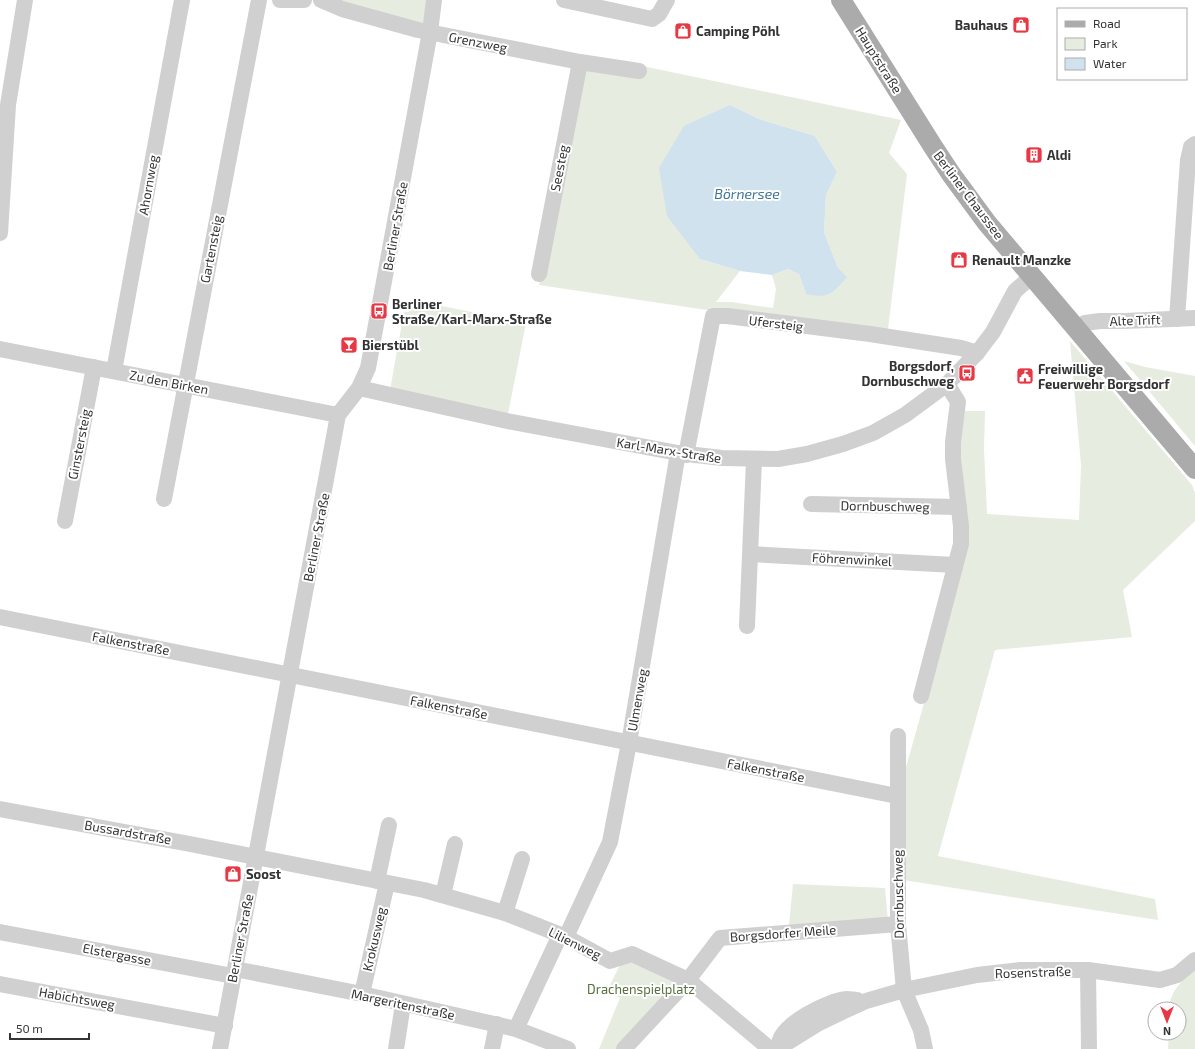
<svg xmlns="http://www.w3.org/2000/svg" width="1195" height="1049" viewBox="0 0 1195 1049" font-family="'Exo 2',sans-serif">
	<style>
		.green { fill: #e6ecdf; fill-rule: evenodd }
		.water { fill: #cfe2ee }
		.lines { fill: none; stroke-linecap: round; stroke-linejoin: round }
		.minor { stroke: #d0d0d0; stroke-width: 16 }
		.major { stroke: #ababab; stroke-width: 20 }
		.labels { text-anchor: middle; stroke-width: 4; stroke-linejoin: round; paint-order: stroke }
		.poi-label { font-size: 13px; font-weight: bold; fill: #333; stroke: #fff; text-anchor: start }
		.street-label { font-size: 13px; fill: #333; stroke: #fff }
		.park-label { font-size: 13px; fill: #56703f; stroke: #fff }
		.water-label { font-size: 14px; font-style: italic; fill: #3f7597; stroke: #fff }
	</style>
	<rect width="100%" height="100%" fill="#fff"/>
	<!-- green -->
	<g class="green">
		<polygon points="326,0 435,0 431,27"/>
		<path d="M628 63 901 120 889 153 907 174 887 337 539 285 583 69ZM730 105 759 119 815 136 837 172 826 195 824 232 838 268 806 294 799 274 788 269 772 275 776 289 773 308 731 302H716L740 271 700 259Z"/>
		<polygon points="412,300 526,323 508,414 390,390 404,312 409,312"/>
		<polygon points="1070,341 1192,485 1195,493 1195,521 1123,590 1132,637 995,650 938,856 1155,899 1158,920 903,880 905,771 958,582 959,444 965,411 985,411 984,450 987,514 1079,520 1081,465"/>
		<polygon points="1124,361 1145,367 1195,376 1195,446"/>
		<polygon points="793,884 885,888 888,921 789,925"/>
		<polygon points="631,958 678,983 618,1049 599,1049 620,998 607,991 622,961"/>
		<path d="M1195 968V1049H1168L1169 1033H1179V1009H1169C1170 990 1183 981 1195 968Z"/>
	</g>
	<!-- water -->
	<path class="water" d="M730 105 759 119 815 136 837 172 826 195 824 232 838 268 847 277C833 293 829 299 806 294L799 274 788 269 772 275 740 271 700 259 667 216 659 168 684 126Z"/>
	<g class="lines">
		<!-- minor -->
		<g class="minor">
			<polyline points="280,0 304,0"/>
			<polyline points="321,0 342,9 418,30 580,62 639,71"/>
			<polyline points="564,0 652,19 659,14 667,0"/>
			<polyline points="0,233 8,105 25,0"/>
			<polyline points="539,274 580,62"/>
			<polyline points="1177,319 1188,160 1191,147 1195,144"/>
			<polyline points="1077,329 1085,323 1100,321 1124,321 1195,318"/>
			<polyline points="0,349 338,415"/>
			<polyline points="114,371 182,0"/>
			<polyline points="359,388 507,421 678,453 722,458 778,459 807,454 843,444 873,433 905,415 947,384 977,353 993,332 1015,291 1032,276"/>
			<polyline points="686,455 713,316 727,316 870,334 961,348 977,353"/>
			<polyline points="164,499 259,0"/>
			<polyline points="811,504 959,507"/>
			<polyline points="65,521 94,367"/>
			<polyline points="750,554 955,565"/>
			<polyline points="0,617 897,796"/>
			<polyline points="747,626 754,460"/>
			<polyline points="921,696 961,544 961,526 953,459 953,442 958,402 947,384"/>
			<polyline points="898,736 898,924 904,990 921,1030 925,1049"/>
			<polyline points="0,809 190,844 424,890 505,913 566,937 610,961 632,954 688,980 770,1049"/>
			<polyline points="377,881 389,825"/>
			<polyline points="443,895 455,844"/>
			<polyline points="505,913 522,859"/>
			<polyline points="0,932 233,976"/>
			<polyline points="566,937 610,842 629,743 678,453"/>
			<polyline points="235,969 362,994 516,1029 568,1049"/>
			<polyline points="1088,970 1089,1049"/>
			<polyline points="0,984 225,1026"/>
			<polyline points="362,994 387,883"/>
			<polyline points="516,1029 560,935"/>
			<path d="M779 1044C781 1024 829 1000 847 999 850 999 854 1000 857 1000"/>
			<polyline points="220,1049 338,415 359,388 368,368 430,32 434,0"/>
			<polyline points="396,1049 403,1004"/>
			<polyline points="492,1049 497,1024"/>
			<polyline points="624,1049 688,980 720,938 898,924"/>
			<polyline points="777,1049 819,1023 844,1011 866,1001 904,990 977,975 1021,970 1088,970 1160,980 1177,975 1195,960"/>
		</g>
		<!-- major -->
		<polyline class="major" points="841,0 932,145 951,174 987,223 1195,469"/>
	</g>
	<!-- icons -->
	<defs>
		<g id="shop-square" transform="scale(0.9)"><rect x="-9" y="-9" width="18" height="18" rx="4" fill="#e63946" stroke="#fff"/><path d="M-5-2.5h2.3a2.7 3.5 0 0 1 5.4 0H5L5.5 6h-11ZM-1.5-2.5h3a1.5 2.3 0 0 0-3 0Z" fill="#fff"/></g>
		<g id="building-square" transform="scale(0.9)"><rect x="-9" y="-9" width="18" height="18" rx="4" fill="#e63946" stroke="#fff"/><path d="M-4-6H4V6H1V3H-1V6H-4ZM-2.5-4.3h1.7v1.8h-1.7ZM.8-4.3h1.7v1.8H.8ZM-2.5-1h1.7V.8h-1.7ZM.8-1h1.7V.8H.8Z" fill="#fff"/></g>
		<g id="bus-square" transform="scale(0.9)"><rect x="-9" y="-9" width="18" height="18" rx="4" fill="#e63946" stroke="#fff"/><path d="M-5-6H5V4H4V6H2V4H-2V6H-4V4H-5ZM-3.5-4V0h7V-4ZM-3.5 1.2v1.5H-2V1.2ZM2 1.2v1.5H3.5V1.2Z" fill="#fff"/></g>
		<g id="bar-square" transform="scale(0.9)"><rect x="-9" y="-9" width="18" height="18" rx="4" fill="#e63946" stroke="#fff"/><path d="M-6-5H6L.8 .8V4.5H3.5V6h-7V4.5H-.8V.8Z" fill="#fff"/></g>
		<g id="civic-square" transform="scale(0.9)"><rect x="-9" y="-9" width="18" height="18" rx="4" fill="#e63946" stroke="#fff"/><path d="M-.6-6.5H3V-4.5H.6V-3L4-1V1h2V6H-6V1h2V-1L-.6-3ZM-1.2 2.5V6h2.4V2.5Z" fill="#fff"/></g>
	</defs>
	<g fill-rule="evenodd">
		<use href="#shop-square" x="1021" y="25"/>
		<use href="#shop-square" x="683" y="31"/>
		<use href="#building-square" x="1034" y="155"/>
		<use href="#shop-square" x="959" y="260"/>
		<use href="#bus-square" x="379" y="311"/>
		<use href="#bar-square" x="349" y="345"/>
		<use href="#bus-square" x="967" y="373"/>
		<use href="#civic-square" x="1025" y="376"/>
		<use href="#shop-square" x="233" y="874"/>
	</g>
	<g class="labels">
		<!-- poi labels -->
		<g class="poi-label">
			<text x="1008" y="30" text-anchor="end">Bauhaus</text>
			<text x="696" y="36">Camping Pöhl</text>
			<text x="1047" y="160">Aldi</text>
			<text x="972" y="265">Renault Manzke</text>
			<text x="392" y="309">Berliner<tspan x="392" dy="15">Straße/Karl-Marx-Straße</tspan></text>
			<text x="362" y="350">Bierstübl</text>
			<text x="954" y="371" text-anchor="end">Borgsdorf,<tspan x="954" dy="15">Dornbuschweg</tspan></text>
			<text x="1038" y="374">Freiwillige<tspan x="1038" dy="15">Feuerwehr Borgsdorf</tspan></text>
			<text x="246" y="879">Soost</text>
		</g>
		<!-- street labels -->
		<g class="street-label">
			<text transform="translate(478 42) rotate(11)" y="5">Grenzweg</text>
			<text transform="translate(879 60) rotate(58)" y="5">Hauptstraße</text>
			<text transform="translate(559 168) rotate(-79)" y="5">Seesteg</text>
			<text transform="translate(148 185) rotate(-80)" y="5">Ahornweg</text>
			<text transform="translate(969 195) rotate(53)" y="5">Berliner Chaussee</text>
			<text transform="translate(395 226) rotate(-80)" y="5">Berliner Straße</text>
			<text transform="translate(211 249) rotate(-79)" y="5">Gartensteig</text>
			<text transform="translate(1135 320) rotate(-2)" y="5">Alte Trift</text>
			<text transform="translate(776 323) rotate(7)" y="5">Ufersteig</text>
			<text transform="translate(169 382) rotate(11)" y="5">Zu den Birken</text>
			<text transform="translate(79 444) rotate(-79)" y="5">Ginstersteig</text>
			<text transform="translate(669 450) rotate(9)" y="5">Karl-Marx-Straße</text>
			<text transform="translate(885 506) rotate(1)" y="5">Dornbuschweg</text>
			<text transform="translate(316 537) rotate(-79)" y="5">Berliner Straße</text>
			<text transform="translate(852 559) rotate(3)" y="5">Föhrenwinkel</text>
			<text transform="translate(131 643) rotate(11)" y="5">Falkenstraße</text>
			<text transform="translate(637 700) rotate(-80)" y="5">Ulmenweg</text>
			<text transform="translate(449 707) rotate(11)" y="5">Falkenstraße</text>
			<text transform="translate(766 770) rotate(11)" y="5">Falkenstraße</text>
			<text transform="translate(128 832) rotate(10)" y="5">Bussardstraße</text>
			<text transform="translate(898 894) rotate(-91)" y="5">Dornbuschweg</text>
			<text transform="translate(783 933) rotate(-4)" y="5">Borgsdorfer Meile</text>
			<text transform="translate(240 938) rotate(-79)" y="5">Berliner Straße</text>
			<text transform="translate(374 939) rotate(-77)" y="5">Krokusweg</text>
			<text transform="translate(575 943) rotate(26)" y="5">Lilienweg</text>
			<text transform="translate(117 954) rotate(11)" y="5">Elstergasse</text>
			<text transform="translate(1033 972) rotate(-2)" y="5">Rosenstraße</text>
			<text transform="translate(77 998) rotate(10)" y="5">Habichtsweg</text>
			<text transform="translate(403 1004) rotate(12)" y="5">Margeritenstraße</text>
		</g>
		<!-- park labels -->
		<g class="park-label">
			<text x="641" y="994">Drachenspielplatz</text>
		</g>
		<!-- water labels -->
		<g class="water-label">
			<text x="747" y="199">Börnersee</text>
		</g>
	</g>
	<!-- legend -->
	<rect x="1057" y="8" width="130" height="72" fill="#ffffff" stroke="#adadad"/>
	<rect x="1065" y="21" width="20" height="6" fill="#ababab" stroke="#adadad"/>
	<text x="1093" y="28" font-size="12" fill="#333333">Road</text>
	<rect x="1065" y="38" width="20" height="12" fill="#e6ecdf" stroke="#adadad"/>
	<text x="1093" y="48" font-size="12" fill="#333333">Park</text>
	<rect x="1065" y="58" width="20" height="12" fill="#cfe2ee" stroke="#adadad"/>
	<text x="1093" y="68" font-size="12" fill="#333333">Water</text>
	<!-- north arrow -->
	<g transform="translate(1167 1021) rotate(180)"><circle r="19" fill="#ffffff" stroke="#adadad"/>
	<path d="M0-3L7 15L0 10L-7 15Z" fill="#e63946"/>
	<text y="-6" font-size="11" font-weight="bold" text-anchor="middle" fill="#333333">N</text>
	</g>
	<!-- scale -->
	<path d="M10 1033v6h79v-6" fill="none" stroke="#333333" stroke-width="2"/>
	<text x="16" y="1033" font-size="12" fill="#333333" stroke="#ffffff" stroke-width="3" paint-order="stroke">50 m</text>
</svg>
